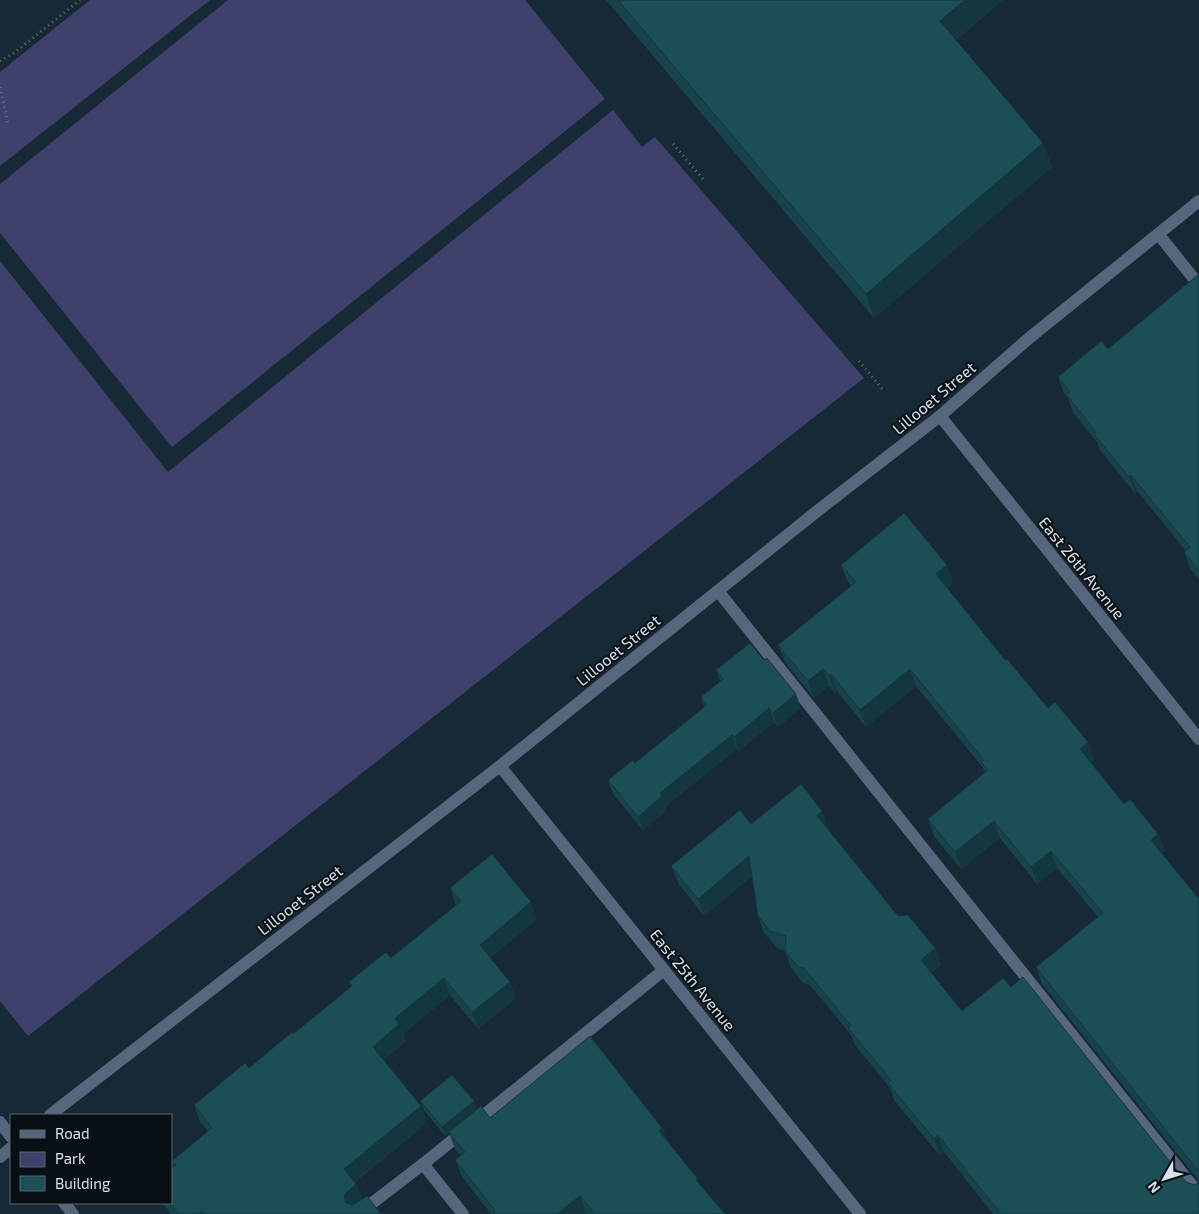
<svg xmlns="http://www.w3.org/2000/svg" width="1199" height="1214" viewBox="0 0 1199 1214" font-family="'Exo 2',sans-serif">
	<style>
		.green { fill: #40406c }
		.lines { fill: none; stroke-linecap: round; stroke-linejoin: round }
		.path { stroke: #606f79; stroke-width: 3; stroke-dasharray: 1 4; stroke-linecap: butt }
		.lane { stroke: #57657d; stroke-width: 12 }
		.street { stroke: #57657d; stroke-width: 12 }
		.wall { fill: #18434c }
		.shaded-wall { fill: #14373e }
		.building { fill: #1c4e58; stroke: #14373e }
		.labels { text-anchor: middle; stroke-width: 4; stroke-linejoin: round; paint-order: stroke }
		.street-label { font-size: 16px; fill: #d7e2ea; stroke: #091015 }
	</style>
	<rect width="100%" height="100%" fill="#172934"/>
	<!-- green -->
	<g class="green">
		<polygon points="90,0 210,0 0,166 0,72"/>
		<polygon points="228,0 525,0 605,99 172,447 0,233 0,184"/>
		<polygon points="613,110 642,147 655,137 864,378 28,1036 0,1001 0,261 168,472"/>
	</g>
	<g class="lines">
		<!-- path -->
		<g class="path">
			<polyline points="0,61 14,53 80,0"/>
			<polyline points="0,87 8,123"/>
			<polyline points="673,144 703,179"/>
			<polyline points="859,361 884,391"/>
		</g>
		<!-- lane -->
		<g class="lane">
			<polyline points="1159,235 1199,285"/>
			<polyline points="718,591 1199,1194"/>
			<polyline points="423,1164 463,1214"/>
			<polyline points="358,1214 423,1164 664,970"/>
		</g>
		<!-- street -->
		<g class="street">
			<polyline points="940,416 1199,739"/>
			<polyline points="500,766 860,1214"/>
			<polyline points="50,1115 500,766 816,512 940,416 1028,339 1199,201"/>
			<polyline points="0,1122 11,1137"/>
			<polyline points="0,1157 11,1148"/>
			<polyline points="64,1203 73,1214"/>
		</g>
	</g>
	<!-- wall -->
	<g class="wall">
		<polygon points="606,0 1003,0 956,40 1043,143 1052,167 874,318"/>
		<polygon points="1199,274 1199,580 1190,568 1184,552 1186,551 1137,491 1135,493 1100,450 1097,442 1073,412 1068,398 1064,393 1058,377 1108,349"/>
		<polygon points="841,565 947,565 953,582 947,588 1005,660 1094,759 1091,762 1124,804 1158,834 1165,851 1162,853 1199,899 1199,1181 1042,984 1036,967 1098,917 1057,868 1037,884 1000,838 961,869 934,836 928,819 985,772 984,769 916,686 866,727 837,691 835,693 829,686 814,698 785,662 778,645 851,586 848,582"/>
		<polygon points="716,670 801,708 778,727 774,722 739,751 737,749 666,806 667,810 643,830 613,794 608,780 635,763 704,707 701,697 720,681"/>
		<polygon points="822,811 828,828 828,829 898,916 935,948 941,965 931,973 962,1011 1199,1214 993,1214 944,1152 940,1156 894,1100 890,1088 855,1045 851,1035 810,985 803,983 791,968 785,951 777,948 764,933 758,916 752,876 704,916 678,883 671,866 751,824"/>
		<polygon points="450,888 537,919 490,958 510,982 516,998 478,1029 450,995 403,1034 406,1041 383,1060 421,1106 427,1123 355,1182 362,1199 381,1214 171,1214 162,1203 171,1203 174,1167 172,1161 208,1131 200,1122 194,1105 249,1068 293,1034 351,987 349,982 391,958 456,905"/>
		<polygon points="420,1101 476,1109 490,1118 662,1128 667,1140 700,1185 725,1214 587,1214 586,1213 585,1214 491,1214 462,1177 455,1160 461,1156 455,1149 449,1133 445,1136 424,1110"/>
	</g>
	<!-- shaded-wall -->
	<g class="shaded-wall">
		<polygon points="965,0 1003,0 949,46 940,21"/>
		<polygon points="1043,143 1052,167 874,318 866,294"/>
		<polygon points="1131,475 1137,491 1135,493 1129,477"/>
		<polygon points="947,565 953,582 942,591 936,574"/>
		<polygon points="823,669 829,686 814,698 808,681"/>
		<polygon points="910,669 916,686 866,727 860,710"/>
		<polygon points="831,674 837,691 835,693 829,676"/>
		<polygon points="796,694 801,708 778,727 773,713"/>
		<polygon points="769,708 774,722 739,751 734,737"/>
		<polygon points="732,735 737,749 666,806 667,810 643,830 638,817 660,793"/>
		<polygon points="1088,742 1094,759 1086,766 1080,749"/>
		<polygon points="822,811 828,828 823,833 817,816"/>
		<polygon points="994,821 1000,838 961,869 955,852"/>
		<polygon points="1158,834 1165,851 1158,857 1151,840"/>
		<polygon points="1051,851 1057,868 1037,884 1031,867"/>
		<polygon points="749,856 756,873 704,916 698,899"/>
		<polygon points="531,902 537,919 486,962 480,945"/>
		<polygon points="935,948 941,965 927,977 921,960"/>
		<polygon points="444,978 450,995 403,1034 406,1041 379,1063 373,1047 395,1018"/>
		<polygon points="510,982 516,998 478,1029 472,1012"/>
		<polygon points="474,1101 477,1110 445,1136 442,1127"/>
		<polygon points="421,1106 427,1123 350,1185 344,1169"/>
		<polygon points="662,1128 669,1146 659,1131"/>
		<polygon points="938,1135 944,1152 940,1156 934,1139"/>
		<polygon points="356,1184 363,1200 351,1210 344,1199 345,1194"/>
		<polygon points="580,1196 586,1213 585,1214 557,1214"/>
	</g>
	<!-- building -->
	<g class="building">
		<polygon points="618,0 965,0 940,21 1043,143 866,294"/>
		<polygon points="1199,274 1199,571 1184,552 1190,547 1131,475 1129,477 1094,434 1096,432 1067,395 1070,392 1058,377 1101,341 1108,349"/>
		<polygon points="904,513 947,565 936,574 1005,660 1007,659 1048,708 1055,702 1088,742 1080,749 1124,804 1130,799 1158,834 1151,840 1199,899 1199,1172 1036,967 1103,913 1051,851 1031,867 994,821 955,852 928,819 988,770 981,762 984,760 910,669 860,710 831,674 829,676 823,669 808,681 778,645 856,582 841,565"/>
		<polygon points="750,643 764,660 767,658 796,694 773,713 769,708 734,737 732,735 660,793 662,796 638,817 608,780 633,760 635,763 707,705 701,697 723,679 716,670"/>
		<polygon points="801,784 822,811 817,816 898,916 908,915 935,948 921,960 962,1011 1003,978 1011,987 1023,977 1186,1182 1194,1185 1198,1183 1199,1181 1199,1214 1001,1214 938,1135 934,1139 888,1083 891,1080 848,1028 851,1026 804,968 797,966 785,951 786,936 770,931 758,916 749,856 698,899 671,866 740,810 751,824"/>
		<polygon points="492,854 531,902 480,945 510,982 472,1012 444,978 395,1018 399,1024 373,1047 421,1106 344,1169 356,1184 345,1194 344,1199 346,1203 353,1205 367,1196 381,1214 205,1214 202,1211 198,1214 179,1214 169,1203 171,1203 171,1169 176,1165 172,1161 212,1128 194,1105 245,1063 249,1068 292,1032 293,1034 352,986 349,982 386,952 391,958 461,901 450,888"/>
		<polygon points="590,1036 662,1128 659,1131 698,1179 696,1180 725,1214 595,1214 580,1196 557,1214 495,1214 493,1211 495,1210 455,1160 465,1152 449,1132 481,1106 490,1118"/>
		<polygon points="452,1075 474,1101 442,1127 420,1101"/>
	</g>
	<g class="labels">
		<!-- street labels -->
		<g class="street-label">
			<text transform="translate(934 398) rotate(-40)" y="6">Lillooet Street</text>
			<text transform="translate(1082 568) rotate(51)" y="6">East 26th Avenue</text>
			<text transform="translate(618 650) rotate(-39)" y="6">Lillooet Street</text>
			<text transform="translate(300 900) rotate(-38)" y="6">Lillooet Street</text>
			<text transform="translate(693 980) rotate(51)" y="6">East 25th Avenue</text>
		</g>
	</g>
	<!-- legend -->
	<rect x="10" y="1114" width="162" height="90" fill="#091015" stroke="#5b646a"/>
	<rect x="20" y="1130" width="25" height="8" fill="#57657d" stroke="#5b646a"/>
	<text x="55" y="1139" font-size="15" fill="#d7e2ea">Road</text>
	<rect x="20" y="1152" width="25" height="15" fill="#40406c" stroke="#5b646a"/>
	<text x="55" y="1164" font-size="15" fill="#d7e2ea">Park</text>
	<rect x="20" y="1176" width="25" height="15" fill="#1c4e58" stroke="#5b646a"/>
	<text x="55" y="1189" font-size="15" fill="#d7e2ea">Building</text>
	<!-- north arrow -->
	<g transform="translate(1164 1179) rotate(231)" stroke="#091015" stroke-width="4" paint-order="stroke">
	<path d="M0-4L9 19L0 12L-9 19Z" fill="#d7e2ea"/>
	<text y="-8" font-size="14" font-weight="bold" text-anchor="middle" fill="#d7e2ea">N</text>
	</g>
</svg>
